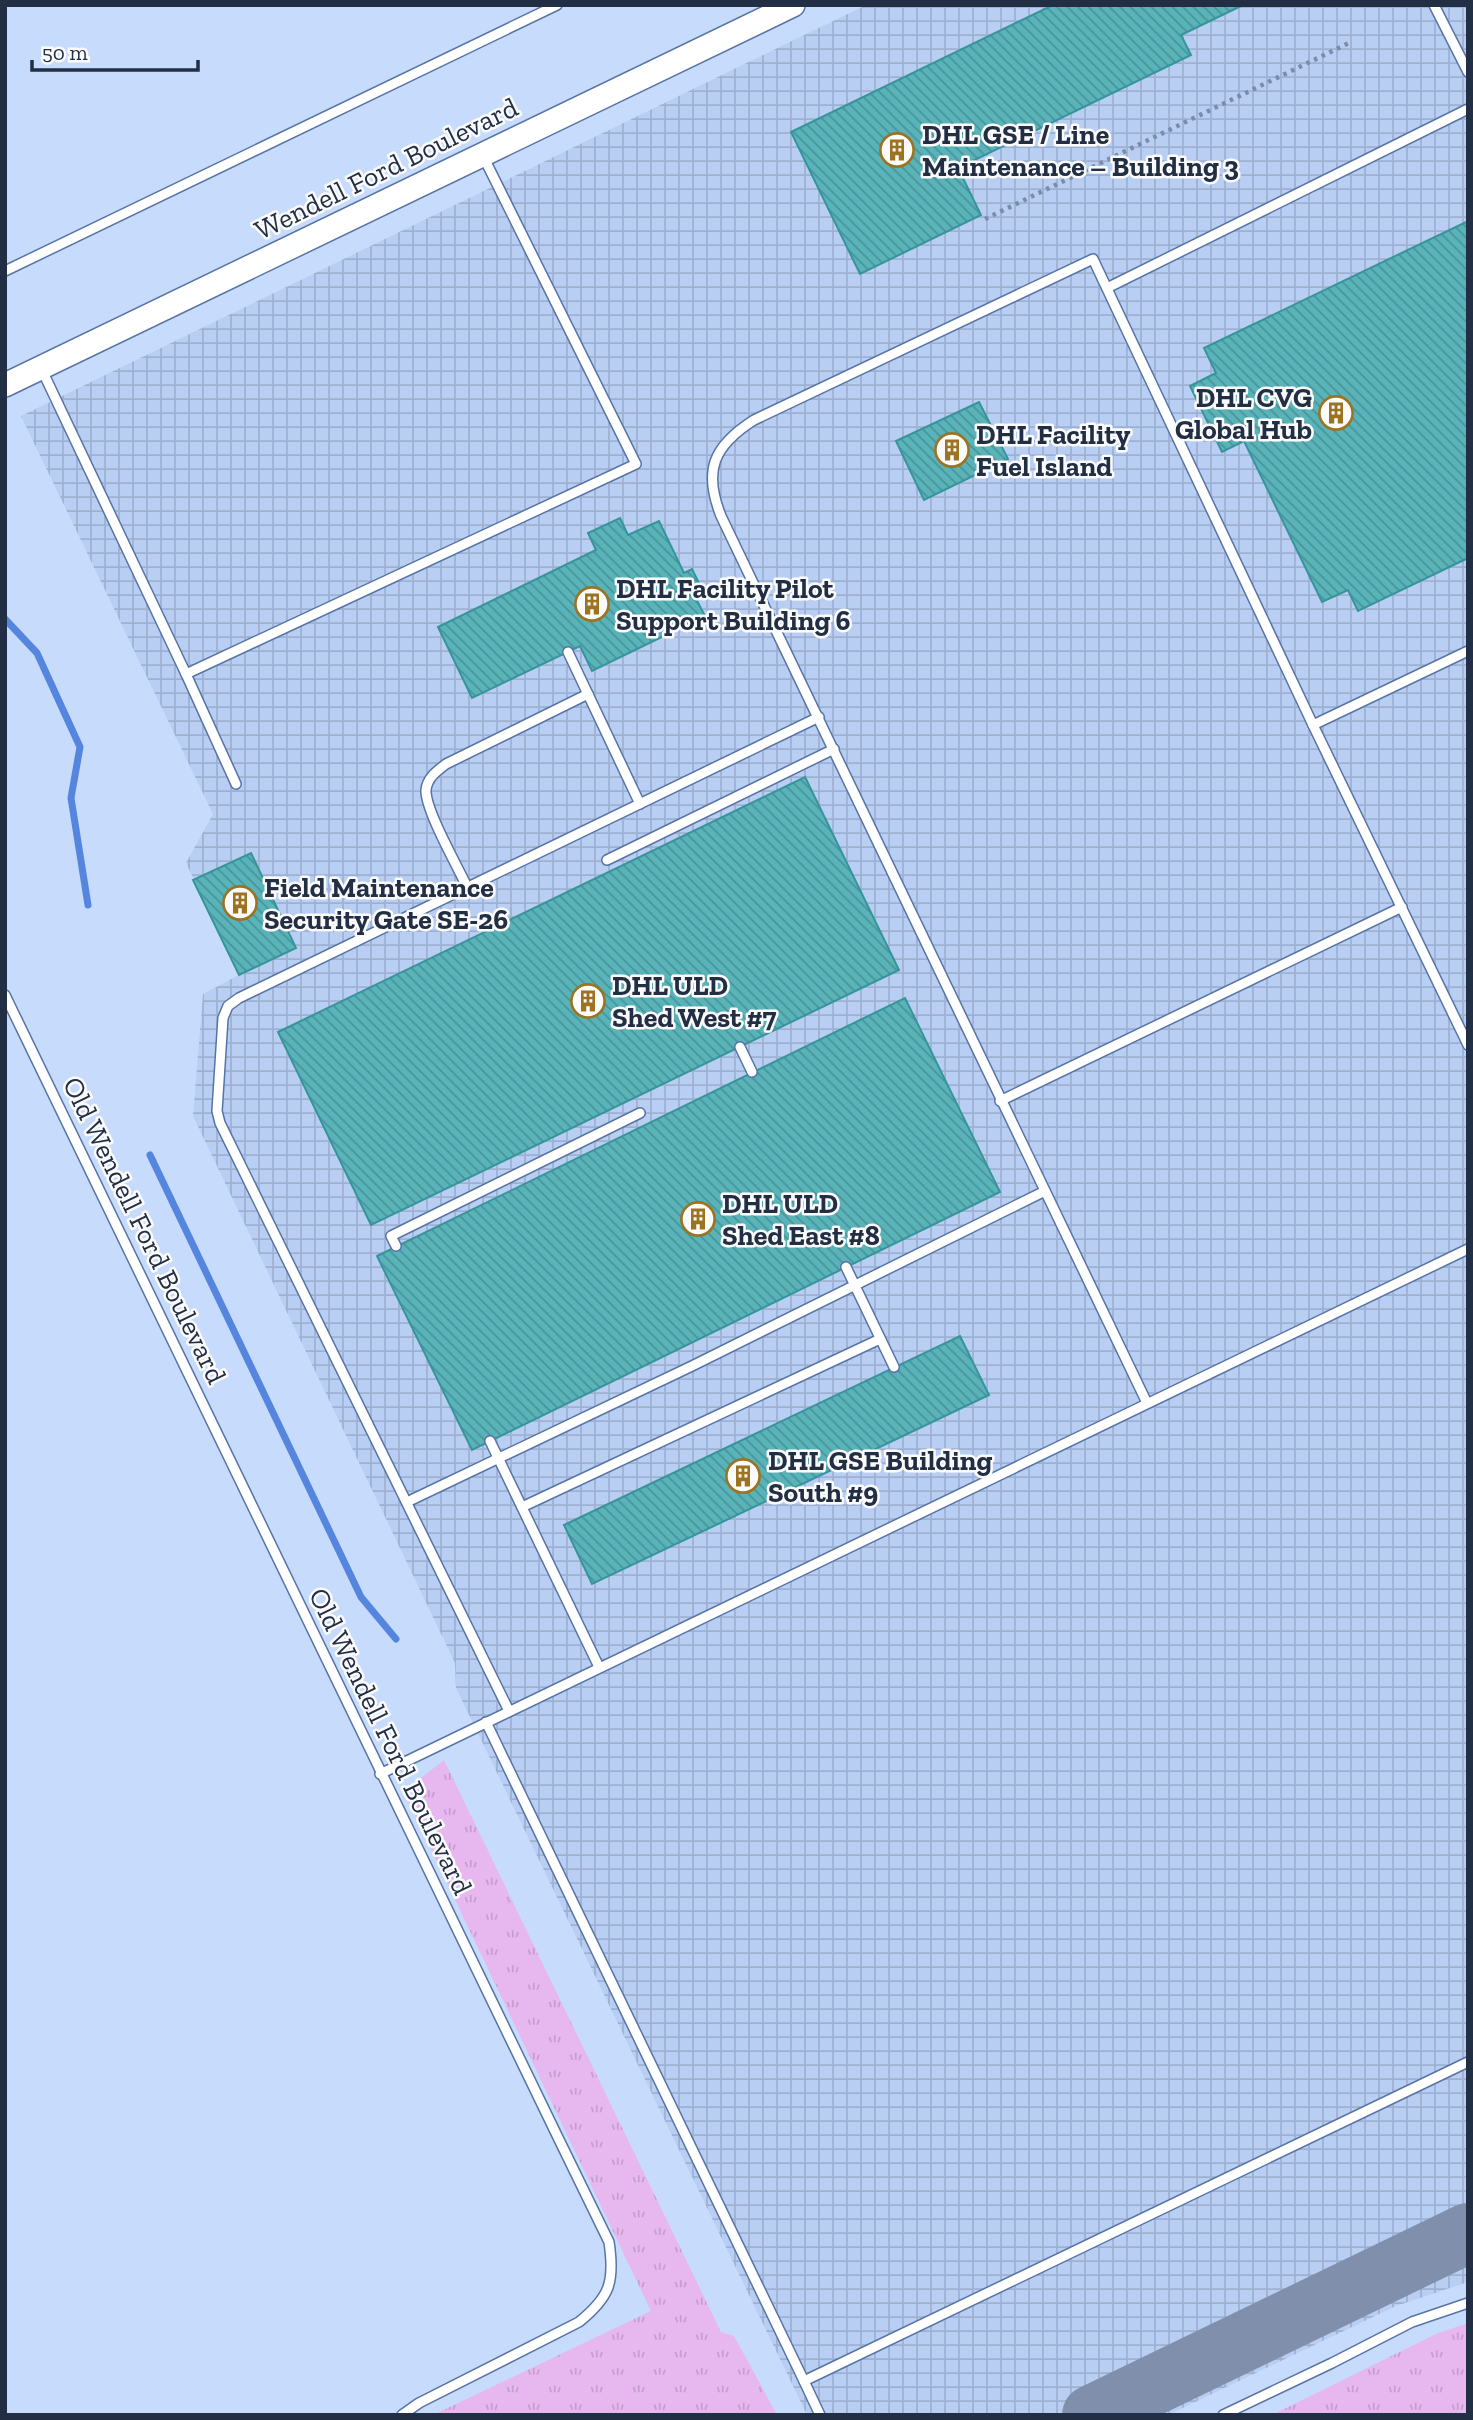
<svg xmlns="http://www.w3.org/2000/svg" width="1473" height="2420" viewBox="0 0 1473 2420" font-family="'Zilla Slab',serif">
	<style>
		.industrial { fill: url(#industrial-grid) }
		.grass { fill: url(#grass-tufts) }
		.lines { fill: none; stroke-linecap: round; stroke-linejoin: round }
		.stream { stroke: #5585de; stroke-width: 7 }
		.taxiway { stroke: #8090ac; stroke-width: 60 }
		.building { fill: url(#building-back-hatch); stroke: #37949b; stroke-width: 2 }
		.service-casing { stroke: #5774a7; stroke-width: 12 }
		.tertiary-casing { stroke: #5774a7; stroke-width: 26 }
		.path { stroke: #7b8ba8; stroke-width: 4.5; stroke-dasharray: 3.5 5; stroke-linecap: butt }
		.service { stroke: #fff; stroke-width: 9 }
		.tertiary { stroke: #fff; stroke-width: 23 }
		.labels { text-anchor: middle; stroke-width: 5; stroke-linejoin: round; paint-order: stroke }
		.poi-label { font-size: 28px; font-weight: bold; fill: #222e44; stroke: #fbfbfb; text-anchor: start }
		.street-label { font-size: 28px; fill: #222e44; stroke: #fbfbfb }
	</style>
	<defs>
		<pattern id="industrial-grid" width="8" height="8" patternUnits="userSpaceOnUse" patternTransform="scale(1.75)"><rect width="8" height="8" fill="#b8cef3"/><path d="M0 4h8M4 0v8" fill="none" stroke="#9eb1d2"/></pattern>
		<pattern id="grass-tufts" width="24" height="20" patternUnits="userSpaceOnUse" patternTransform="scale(1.75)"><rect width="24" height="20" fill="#e7b7ef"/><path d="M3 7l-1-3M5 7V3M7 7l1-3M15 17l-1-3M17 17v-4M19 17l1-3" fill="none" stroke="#c69ece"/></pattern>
		<pattern id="building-back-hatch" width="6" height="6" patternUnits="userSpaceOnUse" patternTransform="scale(1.75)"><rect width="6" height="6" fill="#59b4ba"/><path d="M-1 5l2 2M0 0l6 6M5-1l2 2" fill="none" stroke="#499399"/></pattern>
	</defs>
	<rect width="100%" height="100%" fill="#c7dbfd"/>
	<!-- industrial -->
	<polygon class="industrial" points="866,5 1468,5 1468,2282 1396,2306 1168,2415 807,2415 456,1688 455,1663 193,1116 203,994 239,975 186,863 213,814 21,416"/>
	<!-- grass -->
	<g class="grass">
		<polygon points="444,1760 721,2332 734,2336 777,2415 433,2415 651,2311 408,1801 421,1778"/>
		<polygon points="1468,2323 1468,2415 1272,2415 1436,2334"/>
	</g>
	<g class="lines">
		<!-- stream -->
		<g class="stream">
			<polyline points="5,619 37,653 80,747 71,798 88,905"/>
			<polyline points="150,1155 361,1597 396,1639"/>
		</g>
		<!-- taxiway -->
		<polyline class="taxiway" points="1092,2415 1468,2233"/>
	</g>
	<!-- building -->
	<g class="building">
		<polygon points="1053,5 1243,5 1181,35 1191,55 958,168 981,215 860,274 791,132"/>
		<polygon points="1468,221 1468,558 1358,611 1348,590 1322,602 1244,441 1222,452 1190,386 1216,373 1204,348"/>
		<polygon points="979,402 1008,459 924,500 896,441"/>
		<polygon points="620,518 628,535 659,521 684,573 692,569 701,587 692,591 705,616 592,671 580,646 472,698 438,627 596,550 588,533"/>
		<polygon points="805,777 899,970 371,1225 278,1032"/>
		<polygon points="251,853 296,948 239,975 193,880"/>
		<polygon points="905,998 1000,1192 472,1450 377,1256"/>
		<polygon points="960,1336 989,1395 592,1584 564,1525"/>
	</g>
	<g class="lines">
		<!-- service casing -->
		<g class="service-casing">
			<g id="service">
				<polyline points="1434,5 1468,72"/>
				<polyline points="5,271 557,5"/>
				<polyline points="1107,288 1468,109"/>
				<polyline points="41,368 186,674 636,464 483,156"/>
				<polyline points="568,652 640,804"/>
				<polyline points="186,674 236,784"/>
				<polyline points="1313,725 1468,651"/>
				<polyline points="607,860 834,749"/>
				<path d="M467 887C458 867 425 810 426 790 427 778 437 771 446 764L588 694"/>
				<path d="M5 995C207 1410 406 1827 609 2242 615 2282 610 2297 579 2322L419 2403 402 2415"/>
				<polyline points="740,1047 752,1072"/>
				<polyline points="1000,1101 1402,907"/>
				<polyline points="396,1246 391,1236 640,1113"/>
				<polyline points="846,1267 894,1367"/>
				<path d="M1147 1403 721 516C703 471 713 446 754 420L1093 259 1313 725 1468 1045"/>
				<polyline points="490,1441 599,1667"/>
				<polyline points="407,1502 692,1366 1045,1191"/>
				<polyline points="522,1507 880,1339"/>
				<polyline points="509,1711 220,1123 217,1111 223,1018 228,1006 239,998 819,717"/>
				<polyline points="486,1722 804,2381 1468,2062"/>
				<polyline points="380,1774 1468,1249"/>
				<polyline points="804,2381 820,2415"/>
				<polyline points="1223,2415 1332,2363 1412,2322 1468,2303"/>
			</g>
		</g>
		<!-- tertiary casing -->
		<g class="tertiary-casing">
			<polyline id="tertiary" points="5,385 793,5"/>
		</g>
		<!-- path -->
		<polyline class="path" points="985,219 1349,43"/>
		<!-- service -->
		<use href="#service" class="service"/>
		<!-- tertiary -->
		<use href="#tertiary" class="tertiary"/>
	</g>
	<!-- icons -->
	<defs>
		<g id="building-ring" transform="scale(1.75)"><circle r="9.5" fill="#fbfbfb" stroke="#9c7421" stroke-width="1.5"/><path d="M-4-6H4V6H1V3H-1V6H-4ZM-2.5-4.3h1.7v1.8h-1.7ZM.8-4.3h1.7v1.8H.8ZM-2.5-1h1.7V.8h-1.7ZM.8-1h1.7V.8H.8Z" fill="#9c7421"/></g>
	</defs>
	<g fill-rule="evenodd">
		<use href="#building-ring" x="897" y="150"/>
		<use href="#building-ring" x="1336" y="413"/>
		<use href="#building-ring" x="952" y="450"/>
		<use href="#building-ring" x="592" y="604"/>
		<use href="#building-ring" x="240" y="903"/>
		<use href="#building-ring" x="588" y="1001"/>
		<use href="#building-ring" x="698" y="1219"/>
		<use href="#building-ring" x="743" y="1476"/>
	</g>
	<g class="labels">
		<!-- poi labels -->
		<g class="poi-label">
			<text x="922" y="144">DHL GSE / Line<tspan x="922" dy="32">Maintenance – Building 3</tspan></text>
			<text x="1312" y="407" text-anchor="end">DHL CVG<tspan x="1312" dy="32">Global Hub</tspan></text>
			<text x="976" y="444">DHL Facility<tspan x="976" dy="32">Fuel Island</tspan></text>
			<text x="616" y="598">DHL Facility Pilot<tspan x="616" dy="32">Support Building 6</tspan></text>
			<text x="264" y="897">Field Maintenance<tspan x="264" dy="32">Security Gate SE-26</tspan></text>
			<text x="612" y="995">DHL ULD<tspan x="612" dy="32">Shed West #7</tspan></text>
			<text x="722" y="1213">DHL ULD<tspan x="722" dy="32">Shed East #8</tspan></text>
			<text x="768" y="1470">DHL GSE Building<tspan x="768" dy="32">South #9</tspan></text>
		</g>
		<!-- street labels -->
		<g class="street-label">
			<text transform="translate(386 168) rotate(-26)" y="10">Wendell Ford Boulevard</text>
			<text transform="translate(145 1230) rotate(64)" y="10">Old Wendell Ford Boulevard</text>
			<text transform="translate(391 1741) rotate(64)" y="10">Old Wendell Ford Boulevard</text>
		</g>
	</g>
	<!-- border -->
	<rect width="1473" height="2420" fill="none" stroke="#222e44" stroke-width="14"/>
	<!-- scale -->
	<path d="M32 60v10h166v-10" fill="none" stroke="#222e44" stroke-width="3.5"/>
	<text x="42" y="60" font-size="21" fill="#222e44" stroke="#fbfbfb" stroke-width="5" paint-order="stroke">50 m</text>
</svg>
